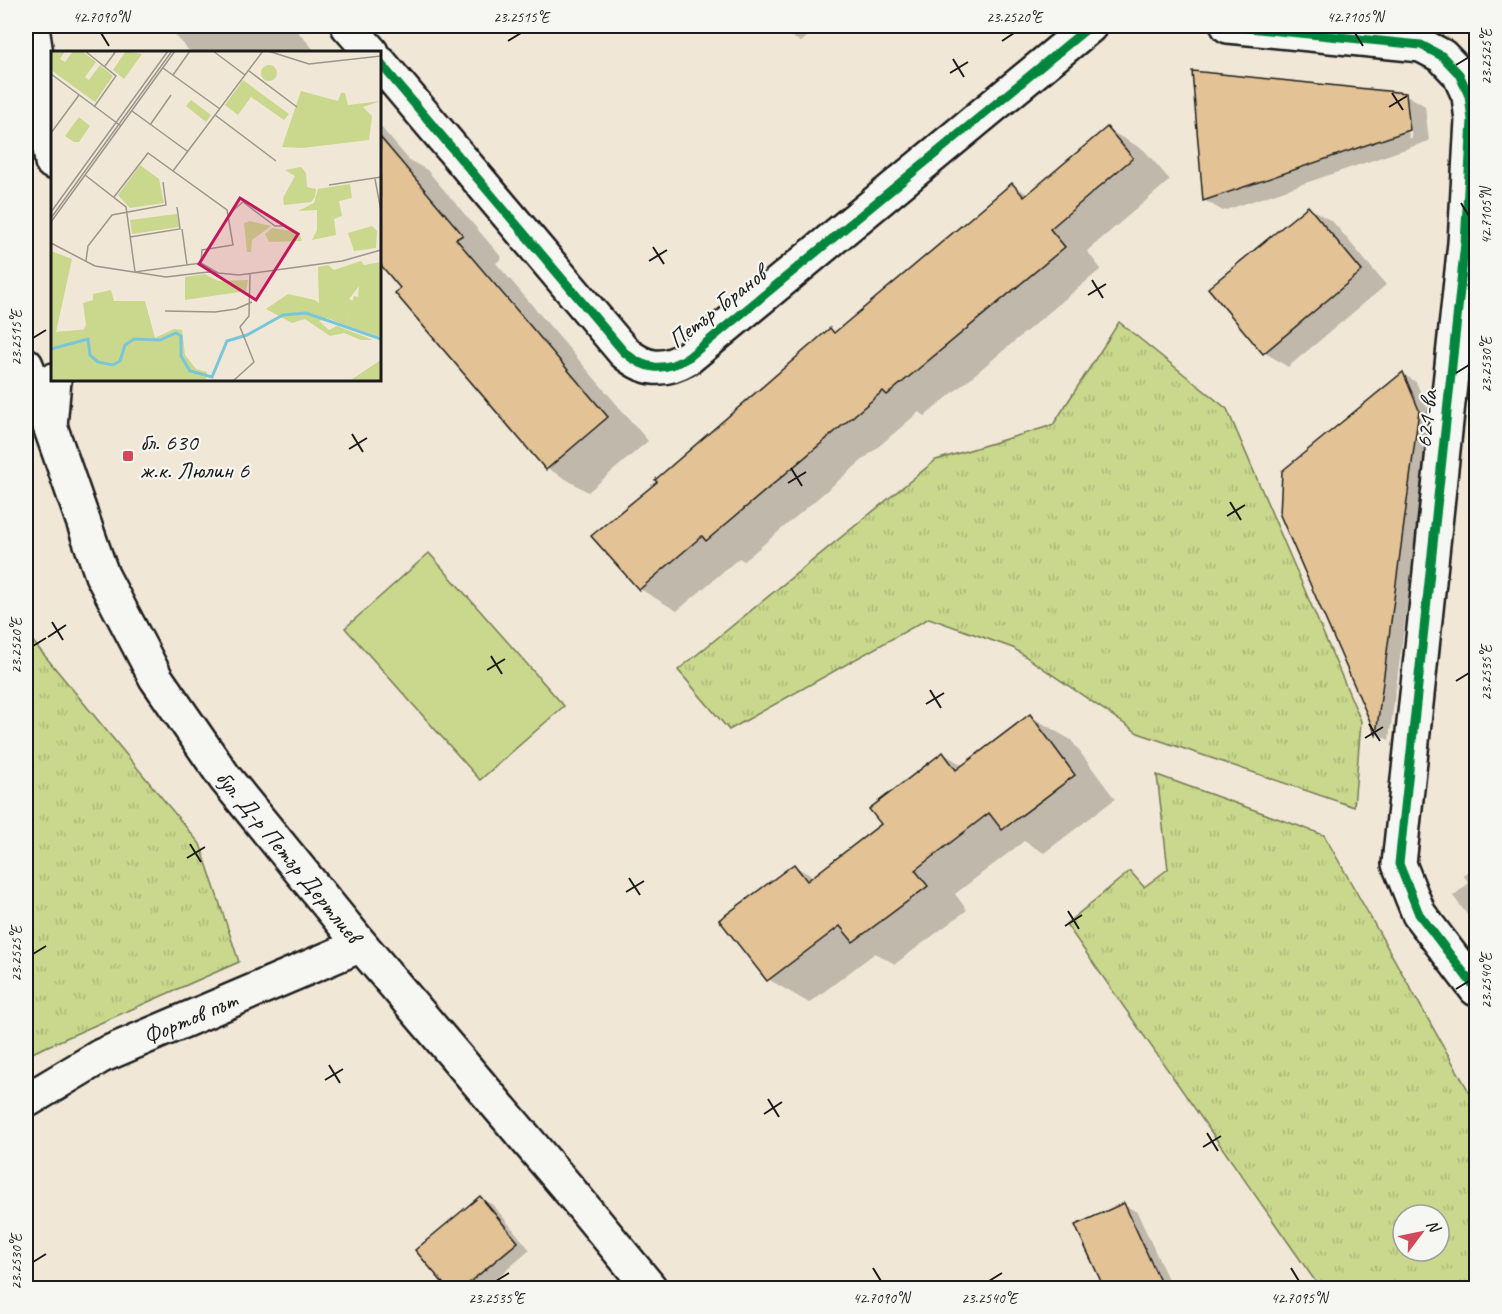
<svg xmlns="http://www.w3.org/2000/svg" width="1502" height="1314" viewBox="0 0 1502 1314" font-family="Caveat,sans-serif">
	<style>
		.grass { fill: url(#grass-tufts); stroke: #727a54; stroke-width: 1.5; fill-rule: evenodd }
		.garden { fill: #c9d88c; stroke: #727a54; stroke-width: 1.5 }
		.shadow { fill: #0003; fill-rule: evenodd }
		.building { fill: #e3c395; stroke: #1c1c1c; stroke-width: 1.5 }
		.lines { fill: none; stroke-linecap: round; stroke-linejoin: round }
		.minor-casing { stroke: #1c1c1c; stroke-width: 38 }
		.secondary-casing { stroke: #1c1c1c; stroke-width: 38 }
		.minor { stroke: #f6f6f2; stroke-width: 33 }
		.secondary { stroke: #f6f6f2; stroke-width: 33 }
		.cycleway-casing { stroke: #f6f6f2; stroke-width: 13 }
		.cycleway { stroke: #00873e; stroke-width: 9 }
		.ticks { fill: none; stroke: #1c1c1c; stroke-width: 2 }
		.poi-dot { fill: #d1495b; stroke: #f6f6f2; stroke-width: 2 }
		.labels { text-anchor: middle; stroke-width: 4.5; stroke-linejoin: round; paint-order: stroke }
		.street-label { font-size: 24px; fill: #1c1c1c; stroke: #f6f6f2 }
		.poi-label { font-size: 24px; fill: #1c1c1c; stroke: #f6f6f2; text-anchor: start }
		.inset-river { fill: none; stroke: #79c6d9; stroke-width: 3 }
		.inset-road { fill: none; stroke: #9b968c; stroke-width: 1.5 }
		.view { fill: #c2185b; fill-opacity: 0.15; stroke: #c2185b; stroke-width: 3 }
		.inset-edge { fill: none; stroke: #1c1c1c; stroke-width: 3 }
		.neatline { fill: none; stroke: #1c1c1c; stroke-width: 2 }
		.ticks-label { font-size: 15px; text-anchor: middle; fill: #1c1c1c }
	</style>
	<defs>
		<pattern id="grass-tufts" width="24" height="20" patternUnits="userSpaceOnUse" patternTransform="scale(1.5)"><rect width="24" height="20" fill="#c9d88c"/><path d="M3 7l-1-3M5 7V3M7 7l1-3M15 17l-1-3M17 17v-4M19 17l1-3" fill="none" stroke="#acb978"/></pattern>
	</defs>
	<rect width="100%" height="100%" fill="#f0e7d6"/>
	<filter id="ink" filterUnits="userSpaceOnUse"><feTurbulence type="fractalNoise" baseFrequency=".0167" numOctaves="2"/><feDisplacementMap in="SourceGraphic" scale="12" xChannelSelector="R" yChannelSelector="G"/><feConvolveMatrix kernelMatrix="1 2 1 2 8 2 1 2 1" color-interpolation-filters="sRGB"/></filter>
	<g filter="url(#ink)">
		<!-- grass -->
		<g class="grass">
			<polygon points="1119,322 1227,409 1361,721 1354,807 1138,733 1013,648 929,618 729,730 678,670 936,460 1053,425"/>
			<polygon points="26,633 200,844 239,962 32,1053 26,1046"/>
			<path d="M1157 775 1324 835 1472 1097 1476 1113V1288H1320L1066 924 1130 871 1144 887 1168 869ZM1403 1215H1439V1251H1403Z"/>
		</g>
		<!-- garden -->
		<polygon class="garden" points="429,553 564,706 480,780 345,628"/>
		<!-- shadow -->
		<g class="shadow">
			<polygon points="171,26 293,26 316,52 190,52 168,27"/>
			<polygon points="772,26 820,26 801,42"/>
			<path d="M1405 94 1425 106 1429 141 1223 211 1204 200ZM1405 101H1408L1412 138H1409Z"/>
			<polygon points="380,126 409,160 427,170 502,258 496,263 648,441 588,492 547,468 380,262"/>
			<polygon points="1107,129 1144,150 1170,180 1087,251 1101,269 925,416 919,412 744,561 739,558 677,611 640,589 594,537 659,482 830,330 836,333 1013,185 1029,195"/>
			<polygon points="1308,207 1333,222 1386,285 1288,367 1264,352"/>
			<polygon points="1403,374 1416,382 1432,419 1389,740 1377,734 1282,515"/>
			<polygon points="1030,716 1071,740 1115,799 1044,853 1024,841 955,894 967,910 895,964 875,953 809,1003 768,979 794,866 814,877 883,825 944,754 964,766"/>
			<polygon points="1476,864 1476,933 1473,928 1475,925 1453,896 1469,883 1463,875"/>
			<polygon points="480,1198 493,1205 530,1250 485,1288 449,1288 417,1251"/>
			<polygon points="1124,1205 1137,1212 1172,1288 1180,1285 1187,1288 1111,1288 1108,1282"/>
		</g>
		<!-- building -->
		<g class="building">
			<polygon points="1192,71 1406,93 1410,130 1203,201"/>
			<polygon points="1107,127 1133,158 1050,229 1065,247 887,395 883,391 706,541 702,536 639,590 591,536 657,482 655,480 830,328 834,333 1012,183 1024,197"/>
			<polygon points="380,137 463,235 456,239 608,417 546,470 395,293 400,288 380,264"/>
			<polygon points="1308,206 1362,271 1263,354 1208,288"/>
			<polygon points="1403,372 1419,410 1376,735 1280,515 1282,471"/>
			<polygon points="1030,714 1075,775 1002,830 989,813 915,870 928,886 853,942 840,926 767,981 719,920 794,864 807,881 881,824 869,809 943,752 956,770"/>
			<polygon points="480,1196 518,1242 463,1288 447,1288 415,1250"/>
			<polygon points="1124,1203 1163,1288 1104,1288 1075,1225"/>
		</g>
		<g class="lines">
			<!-- minor casing -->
			<g class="minor-casing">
				<g id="minor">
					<polyline points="26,26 33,34 52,162"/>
					<polyline points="348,26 371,52"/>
					<polyline points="1228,26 1421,45 1442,56 1459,74 1469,96 1472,120 1465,243 1399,864 1419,914 1476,989"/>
					<path d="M380 63 624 352C646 371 664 372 689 357L1090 26"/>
					<polyline points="50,426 54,380"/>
					<path id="s1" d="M26 1101 101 1056 361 945"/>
				</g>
			</g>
			<!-- secondary casing -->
			<g class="secondary-casing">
				<g id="secondary">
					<path id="s2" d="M26 365 50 426 102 575 156 678 225 778 361 945 566 1186 650 1288"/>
				</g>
			</g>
			<!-- minor -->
			<use href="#minor" class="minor"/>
			<!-- secondary -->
			<use href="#secondary" class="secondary"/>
			<!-- cycleway casing -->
			<g class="cycleway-casing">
				<g id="cycleway">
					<polyline points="1228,26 1421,45 1442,56 1459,74 1469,96 1472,120 1465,243 1399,864 1419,914 1476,989"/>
					<path d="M380 63 624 352C646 371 664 372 689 357L1090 26"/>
				</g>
			</g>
			<!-- cycleway -->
			<use href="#cycleway" class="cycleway"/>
		</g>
	</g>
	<!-- ticks -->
	<path class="ticks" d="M101 33 109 46M1355 33 1363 46M508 41 521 33M1002 41 1014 33M953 59 964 77M1456 65 1469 57M950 73 968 62M1392 93 1403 110M1389 107 1407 96M1461 203 1469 216M653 247 664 264M649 261 667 250M1092 280 1103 298M1088 295 1106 284M33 338 46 330M1456 373 1469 365M352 434 363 452M349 449 367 438M791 468 802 486M788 483 806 472M1230 502 1241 520M1227 516 1245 505M52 622 63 640M48 637 66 625M33 646 46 638M491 656 502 674M487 670 505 659M1456 681 1469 673M930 690 941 708M926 704 944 693M1369 724 1380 741M1365 738 1383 727M190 844 201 862M187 858 205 847M629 878 640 895M626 892 644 881M1068 911 1079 929M1065 926 1082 915M33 954 46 946M1456 989 1469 981M329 1065 340 1083M325 1080 343 1069M768 1099 779 1117M764 1114 782 1102M1207 1133 1218 1151M1203 1147 1221 1136M33 1262 46 1254M873 1268 881 1281M1291 1268 1299 1281M496 1281 509 1273M989 1281 1002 1273"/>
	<!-- markers -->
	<rect class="poi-dot" x="122" y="450" width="12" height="12" rx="3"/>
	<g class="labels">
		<!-- street labels -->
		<g class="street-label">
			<text transform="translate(717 307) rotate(-38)" y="8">Петър Горанов</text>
			<text transform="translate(1426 419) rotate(-84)" y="8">621-ва</text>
			<text dy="8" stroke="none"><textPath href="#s2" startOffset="562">бул. Д-р Петър Дертлиев</textPath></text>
			<text dy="8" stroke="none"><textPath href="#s1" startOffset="184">Фортов път</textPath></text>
		</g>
		<!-- poi labels -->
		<g class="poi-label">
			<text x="140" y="450">бл. 630<tspan x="140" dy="28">ж.к. Люлин 6</tspan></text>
		</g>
	</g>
	<!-- overview -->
	<g transform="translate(51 51)">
		<rect width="330" height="330" fill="#f0e7d6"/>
		<path d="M0 0H14L9 8 14 11 22 0H31L45 11 34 26 38 29 49 14 62 25 44 51 0 19ZM75 0 91 3 73 28 62 19ZM210 22a8 8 0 1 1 16 0a8 8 0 1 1-16 0ZM192 29 238 63 233 69 200 46 187 64 174 54ZM250 40 287 50 290 42H294L297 54 330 50 312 56 321 65 318 89 251 97 231 96ZM140 49 160 64 155 71 135 55ZM28 66 39 75 28 91H23L14 85ZM299 133 301 147 288 150 291 165 283 168 285 184 261 189 266 179V159L247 160 263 152 267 138ZM199 170 220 175 201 189 200 201H196L193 172ZM221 177 248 181 251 190 218 191 214 183ZM0 200 21 208 5 281 32 280 35 274 32 252 42 249V243L60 239 63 250H94L104 287 0 292ZM310 210 313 214 330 211V255L307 246 308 235 298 248 302 250 294 274 276 267V259L268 253 267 216 277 214 283 219ZM154 223 167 230 197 229 195 240 134 249V226Z" fill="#c9d88c"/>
		<path d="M250 116 255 122 256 136 265 138 264 146 260 151 233 154 232 147 244 125 234 119ZM237 243 264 249 276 259V267L268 270 278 279 286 275 322 289H310L293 282 279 285 254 268 241 272 215 258Z" fill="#c9d88c"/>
		<path d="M89 114 108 128 113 152 79 157 67 144ZM126 163 128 176 81 183 79 169ZM62 276 104 287 123 278 131 279 134 304 145 318 156 321 155 330H0V278L4 281ZM330 309V330H298L301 328Z" fill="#c9d88c"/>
		<path d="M321 175 326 180 325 197 303 200 297 182ZM303 245 329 252 330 286 294 274Z" fill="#c9d88c"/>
		<path class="inset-river" d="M0 298 37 288 39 304 47 311 62 314 69 310 74 294 83 288 109 289 125 282 130 285V305L139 320 161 326 176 290 196 284 232 264 255 262 330 288"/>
		<path class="inset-road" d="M34 0 65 25 43 56M162 0 194 24M217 0 258 13 330 5M54 15 65 0M112 17 169 58M198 20 246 56M0 23 70 75M122 24 139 0M81 60 136 100M164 64 225 110M99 74 120 44M0 82 28 44M122 120 212 0M34 124 75 156 84 221 150 212 167 222M324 128 330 160M278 134 330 126M63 146 97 102 176 159 182 194 151 199 150 212M0 161 117 0M178 163 192 151 224 175H232M0 167 121 0M0 171 124 0M131 178 136 214M79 186 129 178 126 156M0 192 44 215 115 226 157 221 188 224 291 210 330 199M35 210 37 195 61 164 115 154 112 131M114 260 164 261 185 258 201 251M182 330 203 311 189 276 198 265 199 223"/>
		<path class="view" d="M189 147 247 183 205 249 148 213Z"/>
		<rect width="330" height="330" class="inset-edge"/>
	</g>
	<!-- margin -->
	<rect width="1502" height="1314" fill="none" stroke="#f6f6f2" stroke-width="66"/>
	<!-- north arrow -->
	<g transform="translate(1421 1233) rotate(58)"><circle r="28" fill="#f6f6f2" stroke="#9f9f9c" stroke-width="1.5"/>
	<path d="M0-4.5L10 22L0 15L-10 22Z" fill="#d1495b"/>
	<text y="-9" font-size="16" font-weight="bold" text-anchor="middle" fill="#1c1c1c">N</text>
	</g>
	<rect x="33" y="33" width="1436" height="1248" class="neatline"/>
	<g class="ticks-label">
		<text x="101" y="22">42.7090°N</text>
		<text x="521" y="22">23.2515°E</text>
		<text x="1014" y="22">23.2520°E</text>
		<text x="1355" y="22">42.7105°N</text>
		<text transform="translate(1486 57) rotate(-90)" y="5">23.2525°E</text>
		<text transform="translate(1486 216) rotate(-90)" y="5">42.7105°N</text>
		<text transform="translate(16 338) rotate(-90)" y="5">23.2515°E</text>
		<text transform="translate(1486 365) rotate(-90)" y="5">23.2530°E</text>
		<text transform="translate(16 646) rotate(-90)" y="5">23.2520°E</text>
		<text transform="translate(1486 673) rotate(-90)" y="5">23.2535°E</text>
		<text transform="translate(16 954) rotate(-90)" y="5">23.2525°E</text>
		<text transform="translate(1486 981) rotate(-90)" y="5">23.2540°E</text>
		<text transform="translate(16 1262) rotate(-90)" y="5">23.2530°E</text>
		<text x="496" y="1303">23.2535°E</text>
		<text x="881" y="1303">42.7090°N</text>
		<text x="989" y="1303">23.2540°E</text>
		<text x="1299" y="1303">42.7095°N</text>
	</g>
</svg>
